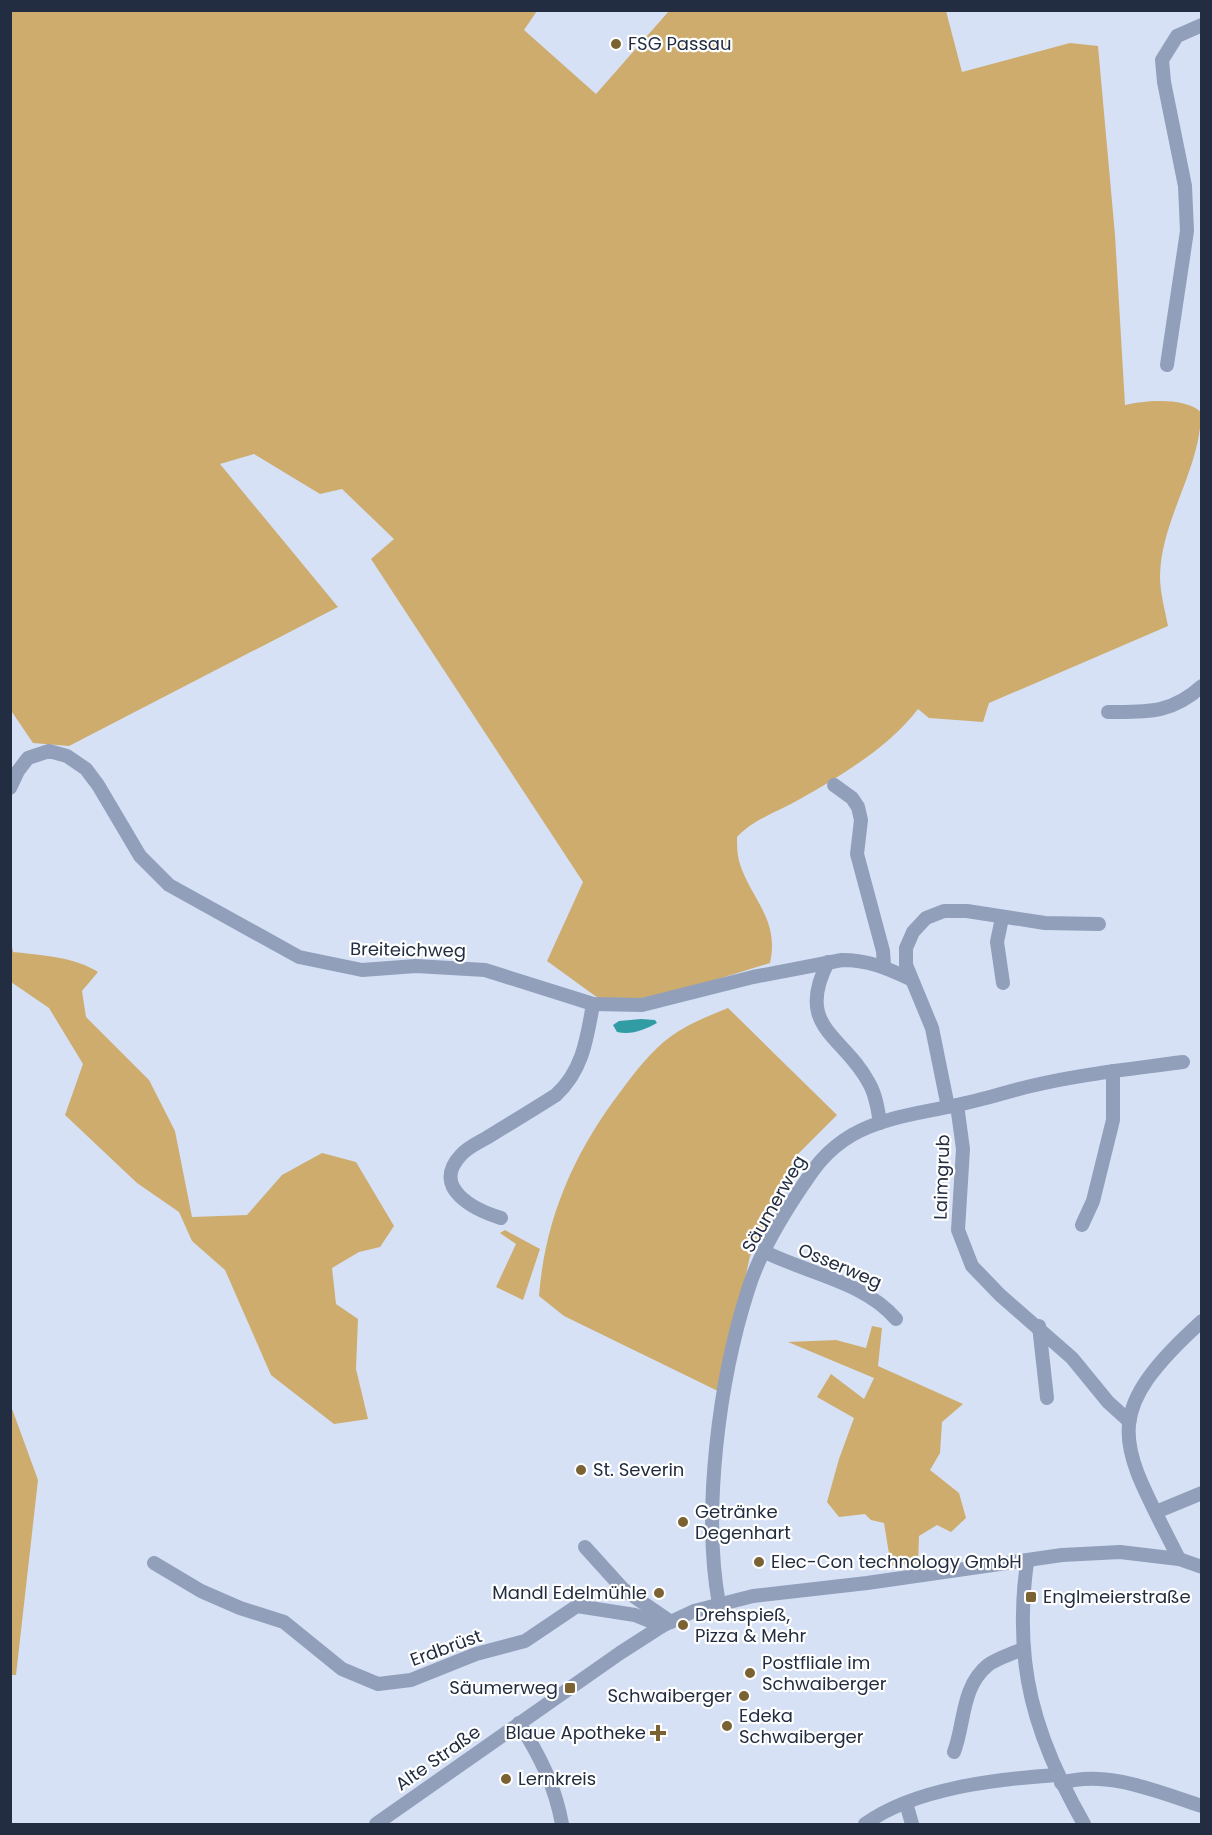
<svg xmlns="http://www.w3.org/2000/svg" width="1212" height="1835" viewBox="0 0 1212 1835" font-family="Poppins,sans-serif">
	<style>
		.green { fill: #cdac6e }
		.water { fill: #329ca5 }
		.lines { fill: none; stroke-linecap: round; stroke-linejoin: round }
		.minor { stroke: #919fba; stroke-width: 14 }
		.poi-dot { fill: #7a6233; stroke: #fff; stroke-width: 2 }
		.labels { text-anchor: middle; stroke-width: 4.5; stroke-linejoin: round; paint-order: stroke }
		.poi-label { font-size: 18px; fill: #232d41; stroke: #fff; text-anchor: start }
		.street-label { font-size: 18px; fill: #232d41; stroke: #fff }
	</style>
	<rect width="100%" height="100%" fill="#d6e1f6"/>
	<!-- green -->
	<g class="green">
		<path d="M11 11H537L524 30 596 94 669 11H946L962 72 1070 43 1098 46 1115 235 1125 405C1145 400 1185 397 1201 412 1201 469 1161 519 1160 576 1160 593 1165 610 1168 626L989 703 983 722 929 718 918 709C889 747 842 775 800 799 778 812 755 818 737 837 737 844 737 853 739 861 750 899 780 918 770 963L663 996 629 999 598 998 547 961 583 882 371 559 394 539 342 489 320 494 254 454 220 464 338 607 69 746 33 743 12 712 11 715Z"/>
		<path d="M10 935 13 952C40 955 75 957 98 972L82 991 86 1017 149 1080 175 1131 192 1217 247 1215 282 1175 322 1153 356 1162 394 1226 380 1247 359 1252 332 1268 336 1304 358 1319 356 1369 368 1419 334 1424 271 1375 225 1270 192 1241 179 1212 137 1183 65 1115 83 1064 49 1008 11 982Z"/>
		<path d="M728 1008 837 1115 798 1154 750 1256 732 1340 724 1394 564 1316 539 1296C545 1219 574 1152 621 1091 635 1072 651 1051 670 1037 688 1024 708 1016 728 1008Z"/>
		<polygon points="505,1230 540,1249 523,1300 496,1287 516,1244 500,1233"/>
		<polygon points="872,1326 882,1328 878,1366 963,1404 942,1422 940,1453 930,1470 959,1493 966,1518 951,1532 937,1525 919,1536 918,1563 891,1566 884,1523 871,1520 865,1514 839,1517 827,1502 839,1459 854,1418 817,1397 831,1374 864,1399 874,1378 788,1342 836,1340 866,1348"/>
		<polygon points="11,1406 38,1480 16,1675 10,1675"/>
	</g>
	<!-- water -->
	<path class="water" d="M641 1019 655 1020 657 1023C644 1030 632 1035 617 1032L613 1025 619 1021Z"/>
	<g class="lines">
		<!-- minor -->
		<g class="minor">
			<polyline points="1167,365 1187,231 1185,186 1164,82 1162,60 1177,36 1202,25"/>
			<path d="M1108 712C1147 712 1171 714 1202 686"/>
			<polyline points="834,785 852,798 858,807 861,820 857,854 883,951 884,966"/>
			<path d="M10 788 18 771 28 758 49 751 67 756 86 769 98 785 140 856 169 885 299 957 362 970 416 966 485 970 593 1004 642 1005 753 977 842 960C868 960 887 968 910 979"/>
			<polyline points="1002,918 997,942 1003,983"/>
			<path d="M828 962C794 1028 844 1035 869 1083 876 1095 878 1110 880 1123"/>
			<polyline points="957,1105 963,1149 958,1230 972,1266 1000,1295 1072,1358 1108,1402 1129,1421"/>
			<polyline points="948,1107 932,1028 906,965 906,948 913,932 926,918 944,911 967,911 1045,923 1099,924"/>
			<path d="M501 1218C475 1210 430 1188 461 1155 468 1147 480 1142 488 1137 511 1123 534 1109 556 1095 583 1070 587 1038 593 1004"/>
			<polyline points="1082,1225 1093,1201 1113,1120 1113,1071"/>
			<path d="M765 1252C807 1273 865 1282 896 1319"/>
			<polyline points="1039,1326 1047,1398"/>
			<polyline points="1156,1512 1202,1493"/>
			<polyline points="585,1547 623,1589 671,1622"/>
			<path d="M1179 1559C1121 1443 1095 1418 1202 1321"/>
			<path d="M1027 1562C1013 1664 1034 1736 1084 1824"/>
			<polyline points="154,1563 201,1591 240,1608 284,1622 342,1669 378,1684 411,1680 476,1654 525,1641 577,1606 635,1615 662,1626"/>
			<path d="M719 1604C702 1512 719 1380 748 1290 758 1257 778 1223 797 1194 814 1168 825 1151 852 1135 883 1117 922 1113 957 1105 982 1100 1006 1092 1031 1086 1081 1074 1132 1069 1183 1062"/>
			<path d="M519 1723C540 1756 555 1786 562 1824"/>
			<path d="M954 1752C965 1723 961 1687 988 1665 997 1658 1012 1654 1022 1649"/>
			<path d="M1061 1783C1106 1769 1158 1792 1202 1806"/>
			<polyline points="906,1803 912,1824"/>
			<polyline points="376,1824 620,1653 662,1626 694,1611 753,1596 867,1583 1062,1555 1120,1552 1179,1559 1202,1567"/>
			<path d="M865 1824C915 1788 997 1779 1057 1775"/>
		</g>
	</g>
	<!-- markers -->
	<g class="poi-dot">
		<circle cx="616" cy="44" r="6"/>
		<circle cx="581" cy="1470" r="6"/>
		<circle cx="683" cy="1522" r="6"/>
		<circle cx="759" cy="1562" r="6"/>
		<circle cx="659" cy="1593" r="6"/>
		<rect x="1025" y="1591" width="12" height="12" rx="3"/>
		<circle cx="683" cy="1625" r="6"/>
		<circle cx="750" cy="1673" r="6"/>
		<rect x="564" y="1682" width="12" height="12" rx="3"/>
		<circle cx="744" cy="1696" r="6"/>
		<circle cx="727" cy="1726" r="6"/>
		<path d="M655 1724h6v6h6v6h-6v6h-6v-6h-6v-6h6z"/>
		<circle cx="506" cy="1779" r="6"/>
	</g>
	<g class="labels">
		<!-- poi labels -->
		<g class="poi-label">
			<text x="628" y="50">FSG Passau</text>
			<text x="593" y="1476">St. Severin</text>
			<text x="695" y="1518">Getränke<tspan x="695" dy="21">Degenhart</tspan></text>
			<text x="771" y="1568">Elec-Con technology GmbH</text>
			<text x="647" y="1599" text-anchor="end">Mandl Edelmühle</text>
			<text x="1043" y="1603">Englmeierstraße</text>
			<text x="695" y="1621">Drehspieß,<tspan x="695" dy="21">Pizza &amp; Mehr</tspan></text>
			<text x="762" y="1669">Postfliale im<tspan x="762" dy="21">Schwaiberger</tspan></text>
			<text x="558" y="1694" text-anchor="end">Säumerweg</text>
			<text x="732" y="1702" text-anchor="end">Schwaiberger</text>
			<text x="739" y="1722">Edeka<tspan x="739" dy="21">Schwaiberger</tspan></text>
			<text x="646" y="1739" text-anchor="end">Blaue Apotheke</text>
			<text x="518" y="1785">Lernkreis</text>
		</g>
		<!-- street labels -->
		<g class="street-label">
			<text transform="translate(408 950) rotate(1)" y="6">Breiteichweg</text>
			<text transform="translate(942 1177) rotate(-88)" y="6">Laimgrub</text>
			<text transform="translate(774 1204) rotate(-60)" y="6">Säumerweg</text>
			<text transform="translate(840 1266) rotate(23)" y="6">Osserweg</text>
			<text transform="translate(446 1648) rotate(-20)" y="6">Erdbrüst</text>
			<text transform="translate(438 1758) rotate(-35)" y="6">Alte Straße</text>
		</g>
	</g>
	<!-- border -->
	<rect width="1212" height="1835" fill="none" stroke="#232d41" stroke-width="24"/>
</svg>
